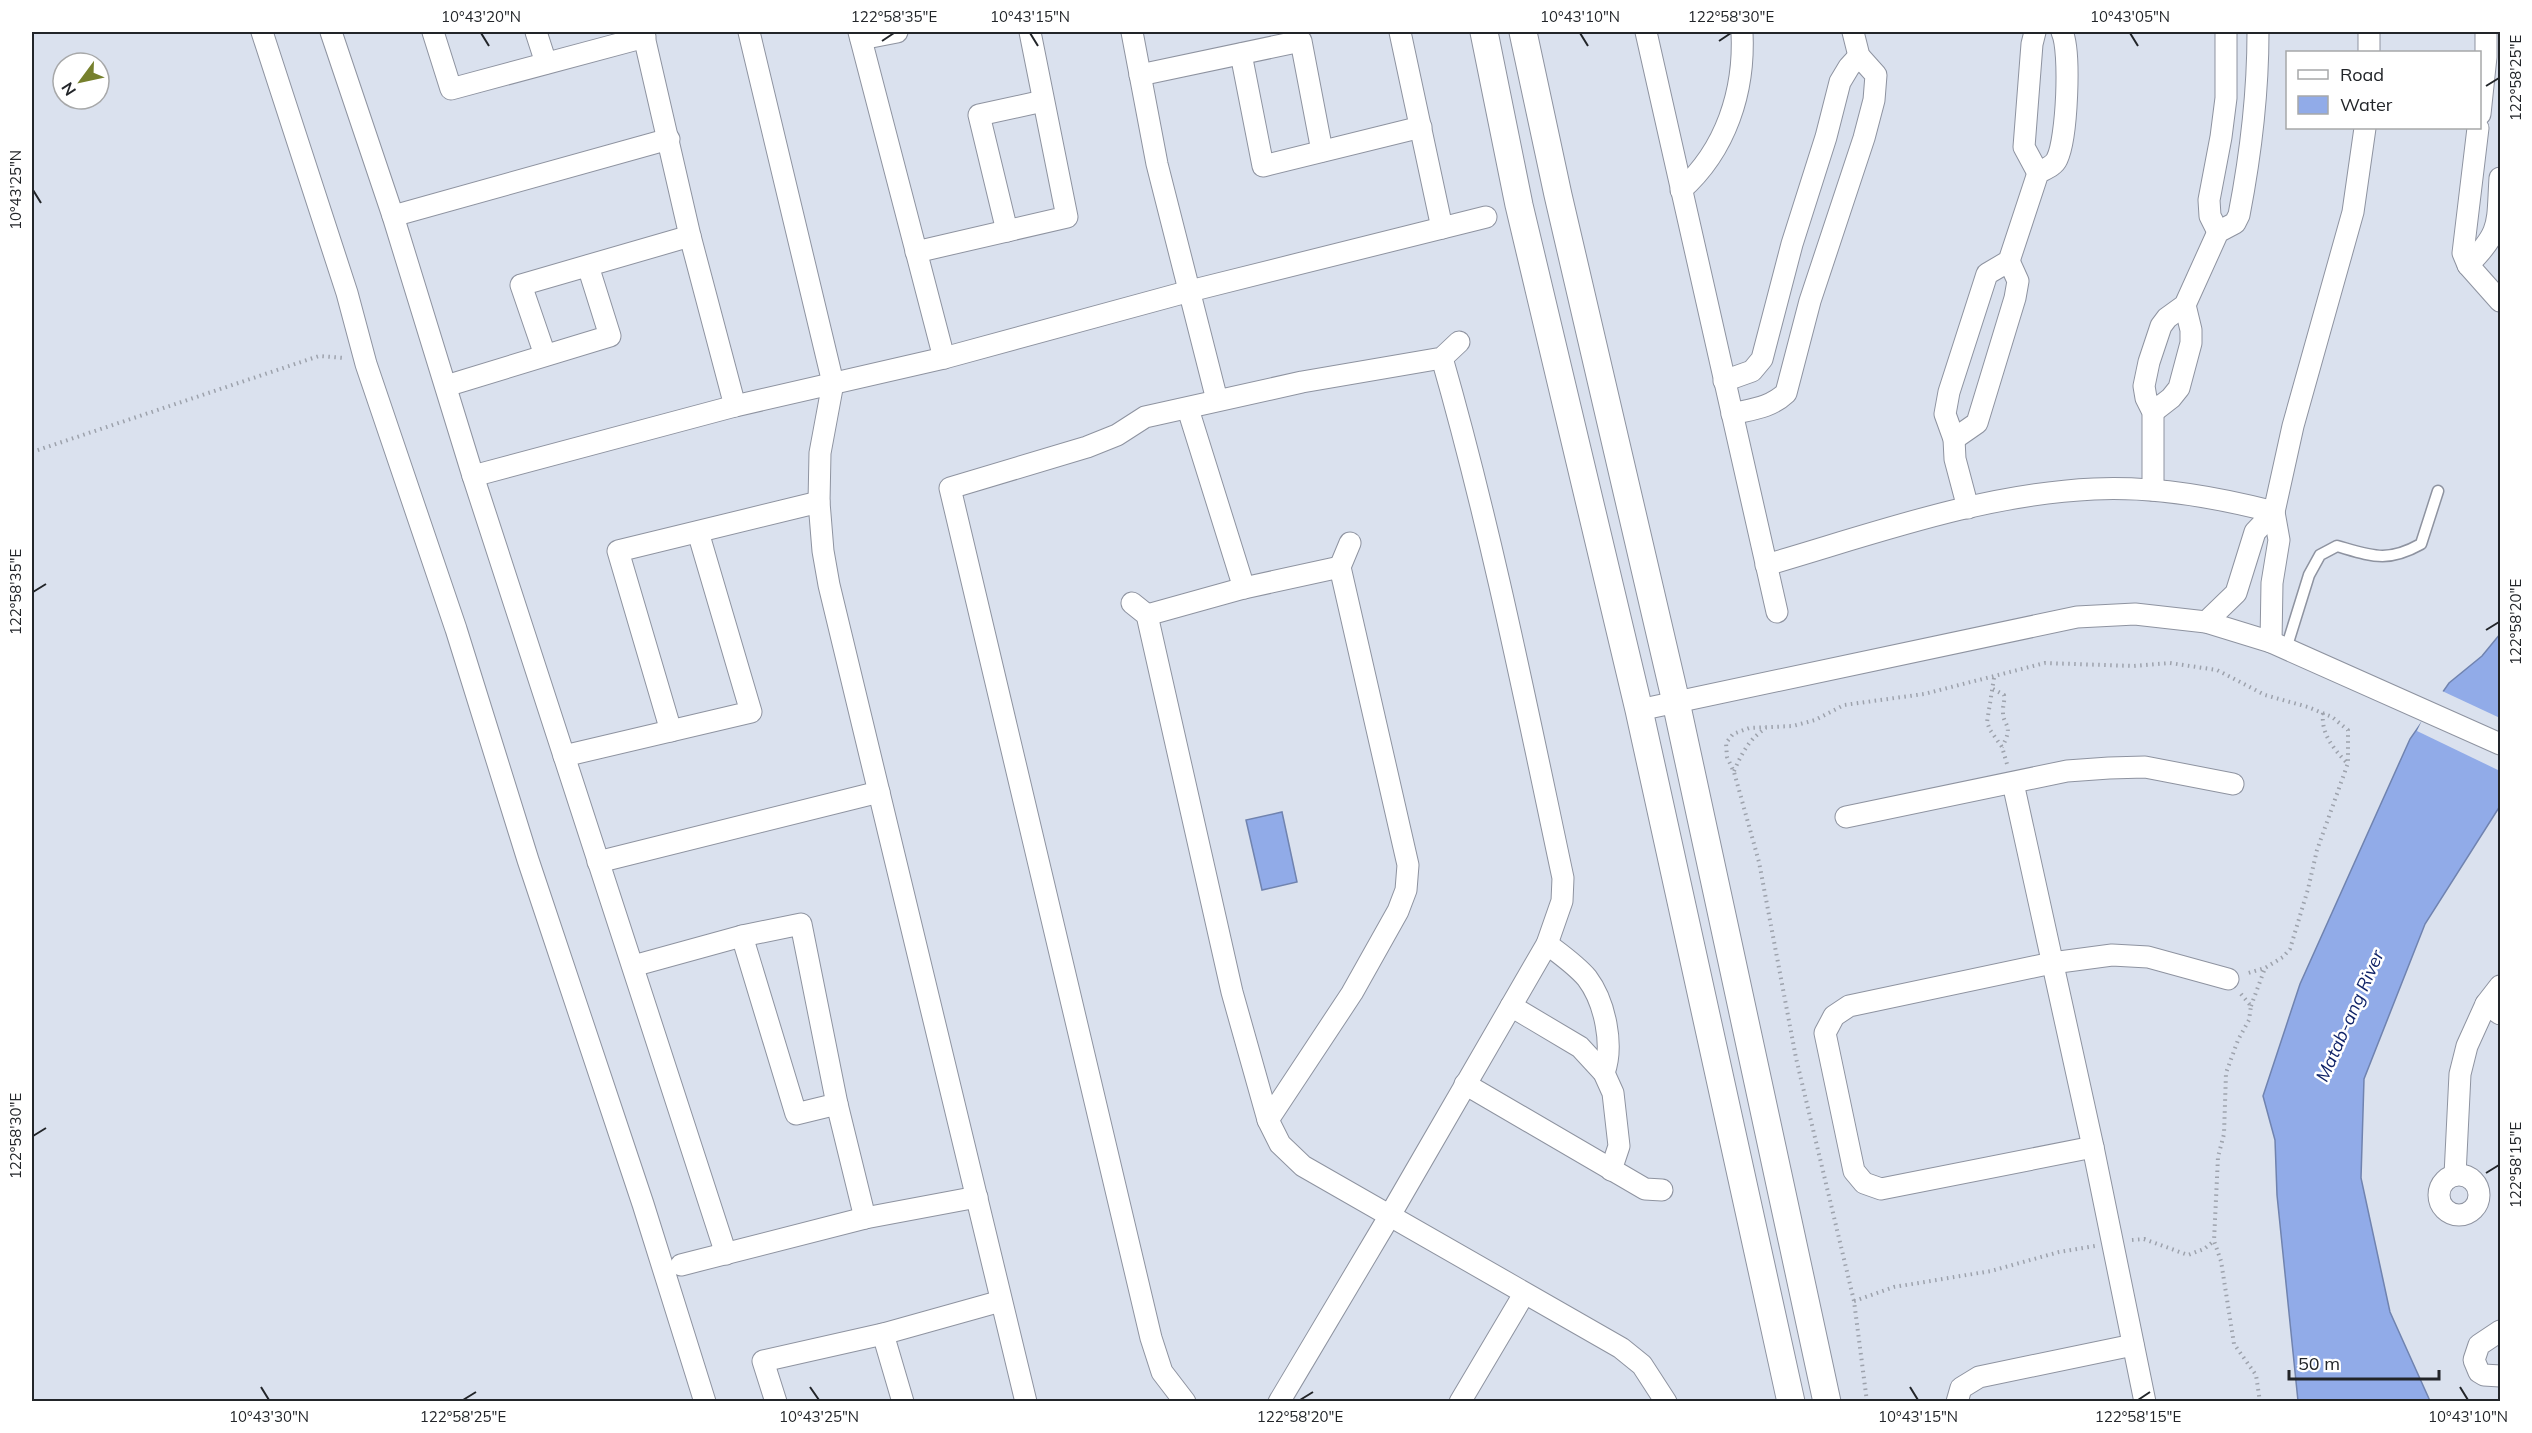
<svg xmlns="http://www.w3.org/2000/svg" width="2532" height="1433" viewBox="0 0 2532 1433" font-family="Mulish,sans-serif">
	<style>
		.water { fill: #91abe8; stroke: #7083af; stroke-width: 1.5 }
		.pier { fill: #dae1ee }
		.lines { fill: none; stroke-linecap: round; stroke-linejoin: round }
		.service-casing { stroke: #8e93a0; stroke-width: 13 }
		.minor-casing { stroke: #8e93a0; stroke-width: 23 }
		.tertiary-casing { stroke: #8e93a0; stroke-width: 29 }
		.path { stroke: #9da2ac; stroke-width: 4; stroke-dasharray: 1.5 4.5; stroke-linecap: butt }
		.service { stroke: #fff; stroke-width: 10 }
		.minor { stroke: #fff; stroke-width: 21 }
		.tertiary { stroke: #fff; stroke-width: 27 }
		.ticks { fill: none; stroke: #222529; stroke-width: 2 }
		.labels { text-anchor: middle; stroke-width: 5; stroke-linejoin: round; paint-order: stroke }
		.water-label { font-size: 18px; font-style: italic; fill: #0f2368; stroke: #fff }
		.neatline { fill: none; stroke: #222529; stroke-width: 2 }
		.ticks-label { font-size: 15px; text-anchor: middle; fill: #222529 }
	</style>
	<rect width="100%" height="100%" fill="#dae1ee"/>
	<!-- water -->
	<g class="water">
		<polygon points="2500,634 2500,806 2425,924 2364,1079 2361,1178 2390,1312 2430,1401 2298,1401 2277,1195 2275,1140 2263,1096 2300,984 2410,739 2449,683 2482,656"/>
		<polygon points="1282,812 1297,882 1262,890 1246,820"/>
	</g>
	<!-- pier -->
	<polygon class="pier" points="2440,690 2500,718 2500,771 2417,731 2428,707"/>
	<g class="lines">
		<!-- service casing -->
		<g class="service-casing">
			<path id="service" d="M2286 649 2309 575 2320 555 2337 546C2372 556 2387 563 2421 544L2438 491"/>
		</g>
		<!-- minor casing -->
		<g class="minor-casing">
			<g id="minor">
				<polyline points="262,32 347,293 366,364 456,629 528,860 643,1204 705,1402"/>
				<polyline points="331,32 393,216 473,476 726,1254"/>
				<polyline points="433,32 451,89 645,37"/>
				<polyline points="536,32 546,63"/>
				<polyline points="643,32 690,236 735,406"/>
				<polyline points="749,32 833,383 820,453 819,502 823,551 829,585 1026,1402"/>
				<polyline points="859,32 944,358"/>
				<polyline points="1132,32 1157,164 1217,400"/>
				<polyline points="1400,32 1442,228"/>
				<polyline points="1646,32 1777,612"/>
				<polyline points="2035,32 2032,44 2024,147 2038,173"/>
				<polyline points="861,39 897,32"/>
				<polyline points="2369,52 2369,32"/>
				<polyline points="1241,54 1263,166 1421,127"/>
				<polyline points="1140,75 1301,41 1322,151"/>
				<polyline points="2480,114 2486,57 2486,32"/>
				<polyline points="2478,128 2463,253 2468,265 2500,301"/>
				<path d="M1681 190C1726 150 1745 91 1742 32"/>
				<polyline points="393,216 669,139"/>
				<polyline points="1007,231 979,115 1043,101"/>
				<polyline points="2218,232 2210,216 2209,200 2221,137 2226,98 2226,32"/>
				<polyline points="916,252 1067,217 1030,32"/>
				<path d="M2468 265C2502 231 2497 224 2500 178"/>
				<polyline points="545,355 521,285 690,236"/>
				<polyline points="1724,381 1752,371 1762,359 1792,244 1826,137 1840,82 1849,67 1859,56"/>
				<polyline points="446,386 610,336 588,266"/>
				<polyline points="1188,409 1244,588"/>
				<polyline points="2153,412 2171,398 2179,388 2191,343 2191,330 2185,305"/>
				<path d="M1732 414C1753 409 1770 408 1786 393L1810 301 1864 138 1874 100 1876 75 1859 56 1853 32"/>
				<polyline points="1954,439 1977,423 2015,298 2018,281 2009,261"/>
				<polyline points="473,476 735,406 944,358 1190,291 1486,217"/>
				<path d="M2153 490V412L2146 398 2144 386 2149 362 2161 326 2167 318 2185 305 2218 232 2235 223 2239 215C2251 153 2258 94 2258 32"/>
				<path d="M1968 508 1955 459 1954 439 1945 414 1949 392 1987 274 2009 261 2038 173C2045 169 2054 166 2057 159 2067 139 2071 51 2062 32"/>
				<path d="M1766 565C1873 534 1982 494 2094 489 2154 486 2216 497 2274 512"/>
				<polyline points="1132,603 1147,615 1232,992 1268,1120 1280,1144 1303,1166 1621,1348 1642,1365 1666,1402"/>
				<polyline points="1147,615 1244,588 1340,567"/>
				<polyline points="2206,622 2236,593 2255,532 2274,512"/>
				<polyline points="2271,642 2272,583 2279,540 2274,512 2293,426 2353,212 2365,128"/>
				<polyline points="1639,710 2077,617 2135,614 2206,622 2271,642 2500,744"/>
				<polyline points="671,731 618,551 819,502"/>
				<polyline points="564,756 751,712 698,532"/>
				<polyline points="2013,783 2093,1147 2145,1402"/>
				<polyline points="1846,817 2067,771 2109,768 2145,767 2233,784"/>
				<polyline points="598,862 879,792"/>
				<polyline points="742,936 796,1114 837,1104"/>
				<path d="M1547 944C1560 954 1576 965 1587 978 1605 1002 1614 1045 1604 1073"/>
				<polyline points="633,966 742,936 801,924 837,1104 865,1218"/>
				<polyline points="2500,986 2486,1004 2500,1014"/>
				<polyline points="1511,1006 1580,1047 1604,1073 1613,1093 1619,1146 1611,1170"/>
				<polyline points="1465,1084 1645,1189 1662,1190"/>
				<polyline points="1268,1120 1352,993 1398,911 1406,890 1408,865 1340,567 1350,543"/>
				<polyline points="2093,1147 1881,1189 1864,1183 1854,1171 1825,1033 1834,1016 1849,1006 2052,963 2112,955 2148,957 2228,979"/>
				<polyline points="2455,1175 2460,1074 2467,1046 2486,1004"/>
				<circle cx="2459" cy="1195" r="20"/>
				<polyline points="681,1265 865,1218 977,1197"/>
				<polyline points="2500,1331 2479,1345 2474,1360 2479,1372 2484,1375 2500,1376"/>
				<polyline points="883,1334 903,1402"/>
				<polyline points="776,1402 763,1361 883,1334 1001,1301"/>
				<polyline points="1185,1402 1162,1372 1151,1338 950,488 1087,447 1117,435 1145,417 1302,382 1442,358 1459,342"/>
				<path d="M1279 1402 1389 1217 1547 944 1562 901 1563 878C1526 704 1491 529 1442 358"/>
				<polyline points="1460,1402 1524,1294"/>
				<polyline points="1957,1402 1961,1388 1979,1377 2133,1345"/>
			</g>
		</g>
		<!-- tertiary casing -->
		<g class="tertiary-casing">
			<g id="tertiary">
				<polyline points="1484,32 1519,205 1639,710 1791,1402"/>
				<polyline points="1523,32 1558,195 1676,702 1827,1402"/>
			</g>
		</g>
		<!-- path -->
		<g class="path">
			<polyline points="32,452 319,356 345,358"/>
			<polyline points="1994,678 1987,722 1990,730 2002,747 2007,764"/>
			<path d="M1993 689 2004 695C2005 701 2003 704 2003 710 2002 727 2015 723 2002 747"/>
			<path d="M2323 713C2321 734 2333 748 2347 763"/>
			<path d="M1734 771C1742 753 1749 739 1766 728"/>
			<polyline points="2241,994 2251,1006 2249,1020 2238,1040 2226,1073 2224,1134 2218,1157 2214,1241 2221,1261 2234,1344 2256,1375 2260,1402"/>
			<polyline points="2251,1006 2265,968"/>
			<polyline points="2132,1240 2144,1239 2188,1255 2204,1249 2214,1241"/>
			<polyline points="1854,1301 1894,1287 1991,1271 2059,1252 2095,1246"/>
			<polyline points="1867,1402 1854,1301 1796,1058 1759,862 1734,772 1727,757 1726,743 1733,734 1749,728 1793,726 1815,720 1844,705 1924,694 2045,663 2134,666 2170,663 2217,670 2265,695 2308,707 2332,717 2348,730 2348,763 2317,850 2308,889 2290,949 2283,957 2265,968 2245,974"/>
		</g>
		<!-- service -->
		<use href="#service" class="service"/>
		<!-- minor -->
		<use href="#minor" class="minor"/>
		<!-- tertiary -->
		<use href="#tertiary" class="tertiary"/>
	</g>
	<!-- ticks -->
	<path class="ticks" d="M481 33 489 46M1030 33 1038 46M1580 33 1588 46M2130 33 2138 46M882 41 894 33M1719 41 1731 33M2486 86 2499 78M33 190 41 203M33 592 46 584M2486 630 2499 622M33 1136 46 1128M2486 1173 2499 1165M261 1387 269 1400M810 1387 819 1400M1910 1387 1918 1400M2460 1387 2468 1400M463 1400 476 1392M1300 1400 1313 1392M2138 1400 2150 1392"/>
	<g class="labels">
		<!-- water labels -->
		<g class="water-label">
			<text transform="translate(2350 1016) rotate(-66)" y="6">Matab-ang River</text>
		</g>
	</g>
	<!-- border -->
	<rect width="2532" height="1433" fill="none" stroke="#ffffff" stroke-width="66"/>
	<!-- legend -->
	<rect x="2286" y="51" width="195" height="78" fill="#ffffff" stroke="#a7a8a9" stroke-width="1.5"/>
	<rect x="2298" y="70" width="30" height="9" fill="#ffffff" stroke="#a7a8a9" stroke-width="1.5"/>
	<text x="2340" y="81" font-size="18" fill="#222529">Road</text>
	<rect x="2298" y="96" width="30" height="18" fill="#91abe8" stroke="#a7a8a9" stroke-width="1.5"/>
	<text x="2340" y="111" font-size="18" fill="#222529">Water</text>
	<!-- north arrow -->
	<g transform="translate(81 81) rotate(237)"><circle r="28" fill="#ffffff" stroke="#a7a8a9" stroke-width="1.5"/>
	<path d="M0-4.5L10 22L0 15L-10 22Z" fill="#76802d"/>
	<text y="-9" font-size="16" font-weight="bold" text-anchor="middle" fill="#222529">N</text>
	</g>
	<!-- scale -->
	<path d="M2289 1370v9h150v-9" fill="none" stroke="#222529" stroke-width="3"/>
	<text x="2298" y="1370" font-size="18" fill="#222529" stroke="#ffffff" stroke-width="4.5" paint-order="stroke">50 m</text>
	<rect x="33" y="33" width="2466" height="1367" class="neatline"/>
	<g class="ticks-label">
		<text x="481" y="22">10°43'20"N</text>
		<text x="894" y="22">122°58'35"E</text>
		<text x="1030" y="22">10°43'15"N</text>
		<text x="1580" y="22">10°43'10"N</text>
		<text x="1731" y="22">122°58'30"E</text>
		<text x="2130" y="22">10°43'05"N</text>
		<text transform="translate(2516 78) rotate(-90)" y="5">122°58'25"E</text>
		<text transform="translate(16 190) rotate(-90)" y="5">10°43'25"N</text>
		<text transform="translate(16 592) rotate(-90)" y="5">122°58'35"E</text>
		<text transform="translate(2516 622) rotate(-90)" y="5">122°58'20"E</text>
		<text transform="translate(16 1136) rotate(-90)" y="5">122°58'30"E</text>
		<text transform="translate(2516 1165) rotate(-90)" y="5">122°58'15"E</text>
		<text x="269" y="1422">10°43'30"N</text>
		<text x="463" y="1422">122°58'25"E</text>
		<text x="819" y="1422">10°43'25"N</text>
		<text x="1300" y="1422">122°58'20"E</text>
		<text x="1918" y="1422">10°43'15"N</text>
		<text x="2138" y="1422">122°58'15"E</text>
		<text x="2468" y="1422">10°43'10"N</text>
	</g>
</svg>
